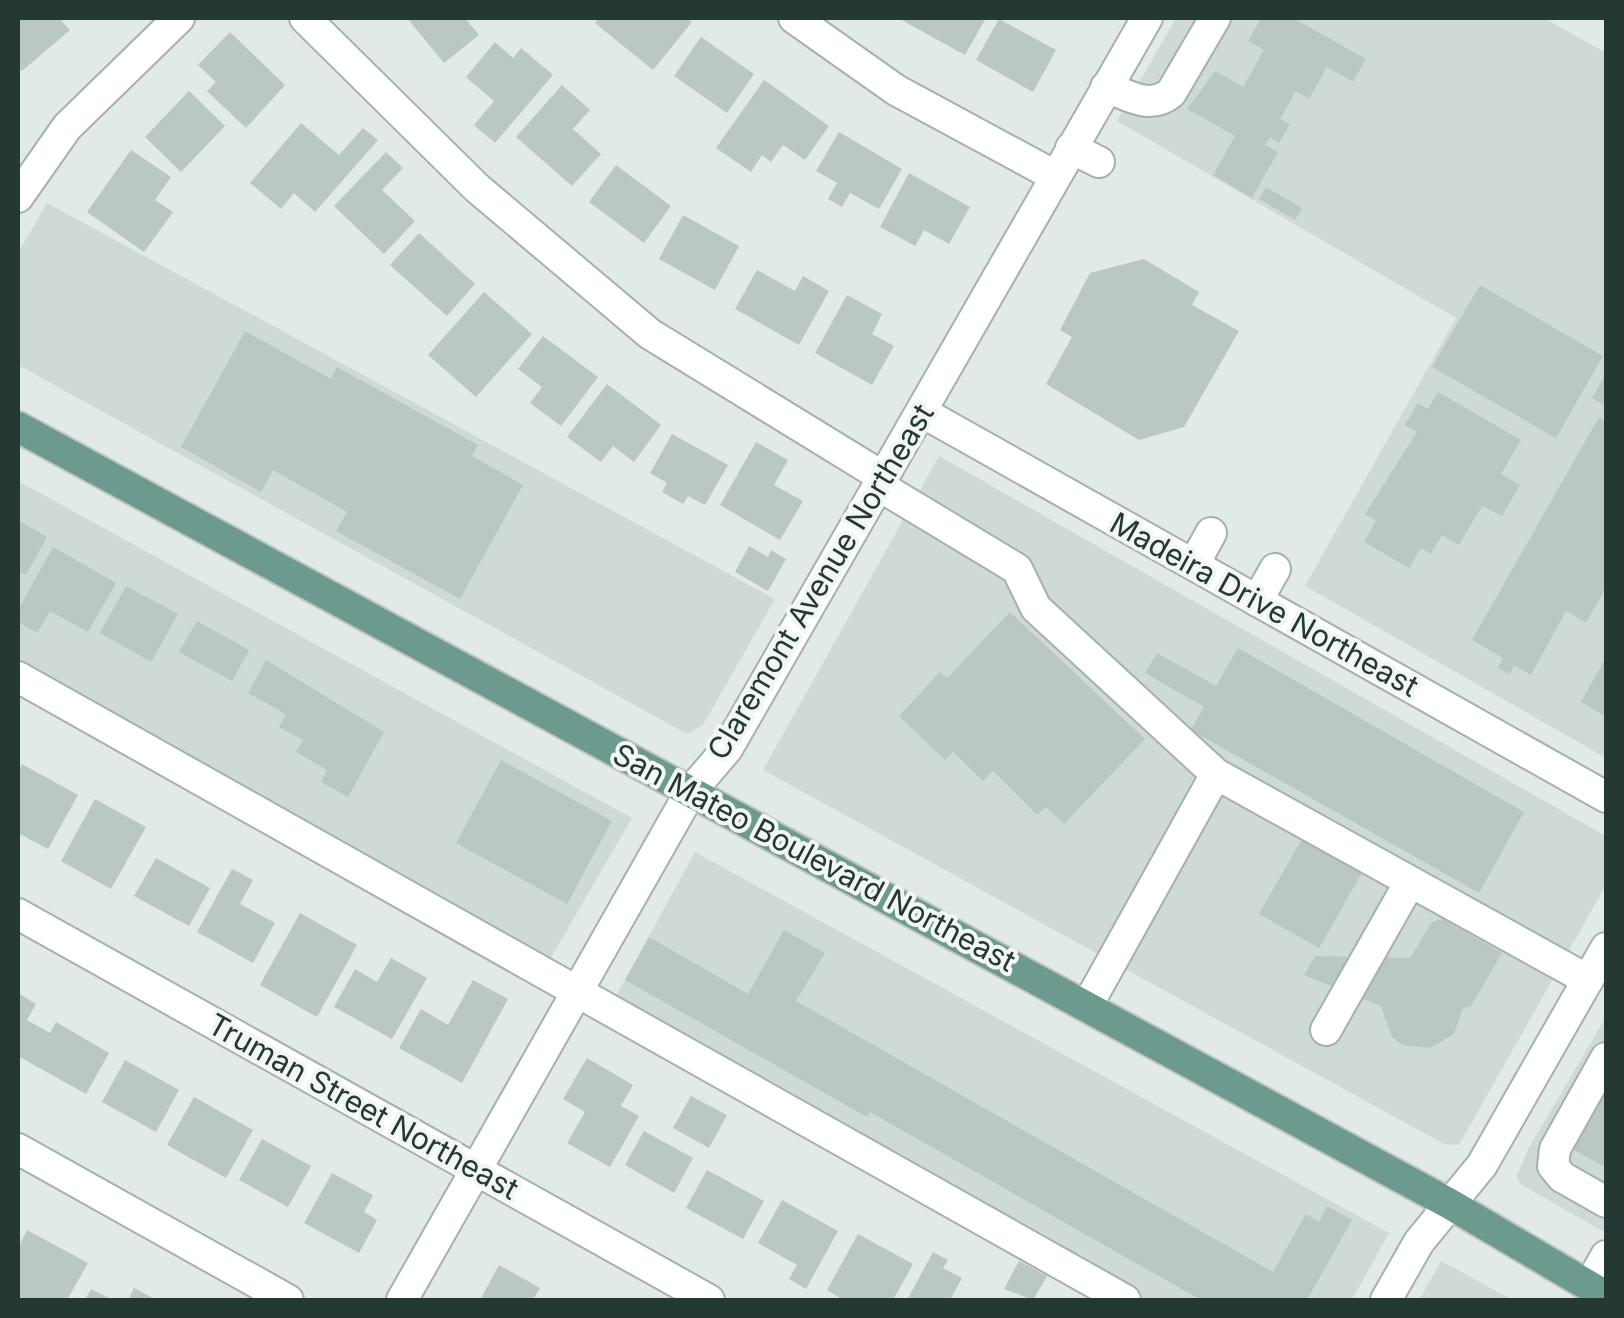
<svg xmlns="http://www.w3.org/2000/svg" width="1624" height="1318" viewBox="0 0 1624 1318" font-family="Inter,sans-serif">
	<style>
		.built { fill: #d0dad5 }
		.building { fill: #bbc7c2 }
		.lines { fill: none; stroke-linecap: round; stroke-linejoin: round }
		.minor-casing { stroke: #a5b1ad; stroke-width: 34 }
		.major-casing { stroke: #bdc4c2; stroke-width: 34 }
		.minor { stroke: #fff; stroke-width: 30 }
		.major { stroke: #6c9a8e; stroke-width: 30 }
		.labels { text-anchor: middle; stroke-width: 8; stroke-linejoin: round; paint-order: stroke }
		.street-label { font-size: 30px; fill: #243933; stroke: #f2f7f4 }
	</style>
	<rect width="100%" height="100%" fill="#e2eae6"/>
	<!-- built -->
	<g class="built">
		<polygon points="1176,18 1544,18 1606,53 1606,758 1305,586 1456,318 1117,121"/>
		<polygon points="47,203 775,599 703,725 687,734 18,365 18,253"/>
		<polygon points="939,456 1606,836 1606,885 1459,1145 1444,1144 763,770"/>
		<polygon points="18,481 632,818 548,963 18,668"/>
		<polygon points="695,852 1389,1233 1352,1300 1138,1300 610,1007"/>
		<polygon points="1606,1017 1606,1233 1520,1184 1517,1176 1528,1149"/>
		<polygon points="1441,1261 1513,1300 1419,1300"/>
	</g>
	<!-- building -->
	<g class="building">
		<polygon points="18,18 59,18 70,30 22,71 18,67"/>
		<polygon points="407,18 465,18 479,35 444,63"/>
		<polygon points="599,18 686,18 692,22 653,70 595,23"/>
		<polygon points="898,18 986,18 965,55"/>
		<polygon points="1261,18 1293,18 1366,59 1353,82 1327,67 1309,99 1296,91 1280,119 1290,124 1279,143 1270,137 1265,145 1278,152 1252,198 1213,175 1235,136 1187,109 1215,71 1243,87 1264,50 1248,41"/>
		<polygon points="999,19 1056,50 1033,92 976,60"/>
		<polygon points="230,32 285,85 246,128 207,91 216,82 198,65"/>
		<polygon points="701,37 754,74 727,113 674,76"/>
		<polygon points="495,42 513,58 521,48 553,75 495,143 474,125 494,101 466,77"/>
		<polygon points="764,80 829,126 805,160 783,145 771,162 762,155 751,172 716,148"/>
		<polygon points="562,85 590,110 573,129 601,154 572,186 516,137"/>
		<polygon points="189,91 225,126 181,172 145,137"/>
		<polygon points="301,123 339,155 363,128 378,140 315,212 294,193 281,209 250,183"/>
		<polygon points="839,132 902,169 879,209 850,193 842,207 828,199 837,183 816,171"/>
		<polygon points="131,150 171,177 155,200 173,212 144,252 87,212"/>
		<polygon points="386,152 403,168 382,190 415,221 384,254 334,206"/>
		<polygon points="616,165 671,206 644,243 589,202"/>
		<polygon points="909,173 970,207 949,244 924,230 915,246 880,227"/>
		<polygon points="1266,187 1302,208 1295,220 1259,199"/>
		<polygon points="683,215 739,246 715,290 659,259"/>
		<polygon points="419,233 475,284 447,316 390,265"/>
		<polygon points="1144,259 1199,292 1192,305 1239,331 1184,427 1139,440 1046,384 1072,337 1060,330 1090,273"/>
		<polygon points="757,270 795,291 803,276 829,291 799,345 735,309"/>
		<polygon points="1480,285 1603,356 1556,438 1432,367"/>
		<polygon points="484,292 532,334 476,397 428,355"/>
		<polygon points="847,295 882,314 872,334 894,346 872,385 815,353"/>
		<polygon points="245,331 331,379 337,367 478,445 472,456 523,485 460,599 336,531 347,512 273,470 261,492 181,447"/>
		<polygon points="543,336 598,377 561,426 530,403 542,387 518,369"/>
		<polygon points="1606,373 1606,406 1592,398"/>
		<polygon points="607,384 661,425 634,462 613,446 601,462 567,437"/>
		<polygon points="1438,392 1521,440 1501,474 1520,485 1502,516 1482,506 1459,545 1442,535 1431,554 1421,548 1409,568 1364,542 1376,521 1365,514 1417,432 1405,425 1418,403 1428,409"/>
		<polygon points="1599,417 1606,422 1606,588 1586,623 1566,611 1531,675 1514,665 1510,674 1498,668 1503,658 1472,640"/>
		<polygon points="672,434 728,465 705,505 688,496 683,504 662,492 667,483 650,473"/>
		<polygon points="756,442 788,460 774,485 803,501 780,540 720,505"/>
		<polygon points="18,520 47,537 26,575 18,571"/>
		<polygon points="749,546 768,557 771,550 786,559 768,591 735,572"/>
		<polygon points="53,547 116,583 88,632 50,611 37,633 18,622 18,610"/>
		<polygon points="126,586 178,614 151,662 100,633"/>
		<polygon points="1010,612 1145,739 1064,824 1046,807 1037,815 993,771 983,781 953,752 945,760 899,716 940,672 947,678"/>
		<polygon points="197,621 249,650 232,681 179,652"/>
		<polygon points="1238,648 1524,812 1479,893 1191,730 1204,707 1145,673 1157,653 1216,686"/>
		<polygon points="1606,657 1606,717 1581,702"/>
		<polygon points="266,660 384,732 348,797 321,782 327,770 296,752 303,740 279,727 286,714 248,693"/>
		<polygon points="501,760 612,821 567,904 456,843"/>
		<polygon points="22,764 78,795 48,849 18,833 18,772"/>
		<polygon points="95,799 146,827 111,889 61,861"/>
		<polygon points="1303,837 1363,871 1319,948 1259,914"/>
		<polygon points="156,858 210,888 189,926 134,896"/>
		<polygon points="232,869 253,880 240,904 275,923 253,963 197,932"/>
		<polygon points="300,913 357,945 317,1017 260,985"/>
		<polygon points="1443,919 1502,953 1471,1006 1463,1008 1454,1034 1430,1048 1403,1045 1392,1037 1381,1006 1304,975 1315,956 1410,958 1432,922"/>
		<polygon points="784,930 825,953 796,1001 1273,1272 1306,1214 1319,1222 1327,1206 1352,1220 1307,1300 1201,1300 870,1112 867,1117 625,980 649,937 748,994"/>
		<polygon points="391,958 427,978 392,1039 334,1007 355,969 377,982"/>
		<polygon points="473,980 508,999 462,1083 399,1048 421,1009 448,1025"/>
		<polygon points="18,993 36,1004 27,1020 50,1033 56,1022 109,1053 86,1094 18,1056"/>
		<polygon points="587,1058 633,1085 621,1106 639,1116 610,1167 567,1143 585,1112 563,1099"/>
		<polygon points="125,1060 179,1090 156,1132 102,1102"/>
		<polygon points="1606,1075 1606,1160 1603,1166 1567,1146"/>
		<polygon points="691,1096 727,1115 709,1148 673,1128"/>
		<polygon points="194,1097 253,1130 226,1178 167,1145"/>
		<polygon points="644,1131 693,1158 674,1193 625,1165"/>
		<polygon points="262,1139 311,1166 288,1207 239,1180"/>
		<polygon points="707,1170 764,1201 743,1239 686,1208"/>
		<polygon points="332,1173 373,1195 364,1212 377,1220 359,1253 304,1223"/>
		<polygon points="782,1200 838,1231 806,1289 789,1279 797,1265 758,1243"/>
		<polygon points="27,1230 88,1263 67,1300 18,1300 18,1248"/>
		<polygon points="858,1234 913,1264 893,1300 843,1300 827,1290"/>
		<polygon points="933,1252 948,1260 943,1268 962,1278 950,1300 907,1300"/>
		<polygon points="1019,1261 1047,1276 1033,1300 1004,1289"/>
		<polygon points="499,1265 540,1288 533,1300 480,1300"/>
		<polygon points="134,1288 157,1300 128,1300"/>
		<polygon points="91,1289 113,1300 85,1300"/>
	</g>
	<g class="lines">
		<!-- minor casing -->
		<g class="minor-casing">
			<g id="minor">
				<polyline points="305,18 477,188 650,334 883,477"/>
				<polyline points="794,18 896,90 1055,176"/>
				<path d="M1106 87C1130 96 1150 110 1171 93L1215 18"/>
				<polyline points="1071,148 1099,162"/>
				<polyline points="18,197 67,127 179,18"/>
				<polyline points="922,412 1606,797"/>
				<polyline points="878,485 1017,569 1036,608 1216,774 1588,980"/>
				<polyline points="1194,564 1211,533"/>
				<polyline points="1257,601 1275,569"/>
				<polyline points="18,677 1125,1300"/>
				<polyline points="18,914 709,1300"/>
				<polyline points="1087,1006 1216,774"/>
				<polyline points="1326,1030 1410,882"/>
				<polyline points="1606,1058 1555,1149 1553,1166 1562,1177 1606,1202"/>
				<polyline points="18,1149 288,1300"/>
				<polyline points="1589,1286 1606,1256"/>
				<polyline points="402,1300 691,791 727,749 1147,18"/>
				<polyline points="1386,1300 1419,1242 1482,1165 1606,948"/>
			</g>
		</g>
		<!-- major casing -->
		<g class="major-casing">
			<polyline id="major" points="18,427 1450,1204 1606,1296"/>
		</g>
		<!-- minor -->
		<use href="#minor" class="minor"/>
		<!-- major -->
		<use href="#major" class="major"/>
	</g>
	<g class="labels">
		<!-- street labels -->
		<g class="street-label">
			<text transform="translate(821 582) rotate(-59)" y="10">Claremont Avenue Northeast</text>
			<text transform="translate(1264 605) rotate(29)" y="10">Madeira Drive Northeast</text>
			<text transform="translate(814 858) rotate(28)" y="10">San Mateo Boulevard Northeast</text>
			<text transform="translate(363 1107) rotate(29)" y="10">Truman Street Northeast</text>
		</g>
	</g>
	<!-- border -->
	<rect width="1624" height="1318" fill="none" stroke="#243933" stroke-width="40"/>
</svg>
